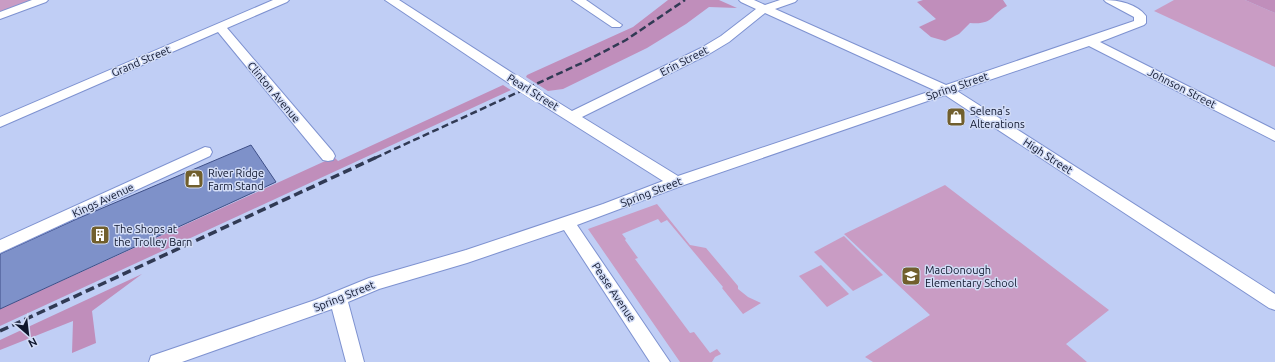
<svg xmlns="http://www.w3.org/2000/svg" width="1275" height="362" viewBox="0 0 1275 362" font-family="Ubuntu,sans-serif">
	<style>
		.green { fill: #c99cc4 }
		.forest { fill: #c08ebb }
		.building { fill: #7e91c9; stroke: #3e4f87 }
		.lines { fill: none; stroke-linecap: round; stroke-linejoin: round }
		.minor-casing { stroke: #7e92d0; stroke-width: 2 }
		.minor { fill: #fff; fill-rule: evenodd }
		.rail-far1 { stroke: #313a54; stroke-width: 2.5; stroke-dasharray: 7 3.5; stroke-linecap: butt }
		.rail { stroke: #313a54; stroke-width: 3.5; stroke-dasharray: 9 4.5; stroke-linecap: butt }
		.minor-bridge-casing { stroke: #7e92d0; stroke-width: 14; stroke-linecap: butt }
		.minor-bridge { stroke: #fff; stroke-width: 13 }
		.labels { text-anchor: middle; stroke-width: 3; stroke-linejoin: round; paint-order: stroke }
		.street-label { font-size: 11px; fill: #0f162d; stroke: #d2dcf6 }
		.poi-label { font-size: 11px; fill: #0f162d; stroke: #d2dcf6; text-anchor: start }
	</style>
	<rect width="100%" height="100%" fill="#c0cef5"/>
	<!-- green -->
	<g class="green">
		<polygon points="0,0 31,0 0,12"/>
		<polygon points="1174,0 1245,0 1275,13 1275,67 1154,11"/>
		<polygon points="945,185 1109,310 1066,344 1087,362 873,362 865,357 930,315 844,234"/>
		<polygon points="657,204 690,245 706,248 738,286 738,289 748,297 761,303 743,314 722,288 723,287 667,220 661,223 658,219 622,234 626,239 625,240 638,258 635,259 690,333 694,332 710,353 717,349 721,354 715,357 712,362 680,362 588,229"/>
		<polygon points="844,236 883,275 853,291 814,252"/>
		<polygon points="821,265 849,294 827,307 799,276"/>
	</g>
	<!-- forest -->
	<g class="forest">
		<polygon points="668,0 719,0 737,8 709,7 686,24 647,48 563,89 548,91 526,77 527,75 633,27"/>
		<path d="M923 0H1003L1007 6C990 15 994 25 970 23L959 34 945 41 931 37 919 27 936 19 917 2Z"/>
		<polygon points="1245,0 1275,0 1275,13"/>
		<polygon points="503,85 511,90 0,326 0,309 334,157 338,161"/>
		<polygon points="142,274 92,311 96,343 72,353 73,321 0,350 0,340"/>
	</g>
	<!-- building -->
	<polygon class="building" points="251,145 276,182 0,309 0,254 79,218"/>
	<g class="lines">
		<!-- minor casing -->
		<g class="minor-casing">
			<g id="minor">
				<polygon points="32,0 48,0 46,2 0,19 0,12"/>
				<polygon points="273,0 289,0 287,2 227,28 333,152 335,156 333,160 328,161 323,160 218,32 0,127 0,117"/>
				<polygon points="385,0 399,0 520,78 521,81 520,84 510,84"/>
				<polygon points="572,0 586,0 622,25 620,27 612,27"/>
				<path d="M739 0H754L765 5 780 0H797L795 2 775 9 946 85 1134 21V17L1106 2 1104 0C1119 0 1137 4 1146 16V23L1144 25 1100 42 1275 130V141L1089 46 957 91 1275 294V310L1269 308 945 95 681 186 577 225 670 362H650L564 230 467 263 379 289 348 302 364 362H346L332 309 182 362H149L151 356 315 300 369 278 466 250 603 204 663 181 533 99 531 96 533 93 538 92 543 93 572 111 701 48 721 36 756 9 741 2ZM765 13 934 90 678 176 582 117 709 54 729 42Z"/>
				<polygon points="205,147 210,148 212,152 210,156 0,253 0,240"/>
			</g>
		</g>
		<!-- minor -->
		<use href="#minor" class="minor"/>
		<!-- rail-far1 -->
		<polyline class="rail-far1" points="375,158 584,62 626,40 685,0"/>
		<!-- rail -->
		<polyline class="rail" points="0,331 377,157"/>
		<!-- minor-bridge casing -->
		<g class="minor-bridge-casing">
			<polyline id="minor-bridge" points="515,81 538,96"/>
		</g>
		<!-- minor-bridge -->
		<use href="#minor-bridge" class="minor-bridge"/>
	</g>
	<!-- icons -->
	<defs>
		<g id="shop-square" transform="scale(1)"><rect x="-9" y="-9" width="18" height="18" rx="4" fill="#715f2d" stroke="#d2dcf6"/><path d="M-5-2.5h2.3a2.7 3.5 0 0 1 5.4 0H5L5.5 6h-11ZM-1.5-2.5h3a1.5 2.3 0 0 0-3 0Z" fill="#fff"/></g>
		<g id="building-square" transform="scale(1)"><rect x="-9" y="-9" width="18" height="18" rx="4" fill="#715f2d" stroke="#d2dcf6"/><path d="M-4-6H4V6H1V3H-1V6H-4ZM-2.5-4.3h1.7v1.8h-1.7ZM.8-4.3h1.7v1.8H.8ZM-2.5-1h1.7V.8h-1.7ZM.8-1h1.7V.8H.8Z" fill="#fff"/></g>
		<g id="school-square" transform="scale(1)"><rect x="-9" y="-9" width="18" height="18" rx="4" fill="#715f2d" stroke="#d2dcf6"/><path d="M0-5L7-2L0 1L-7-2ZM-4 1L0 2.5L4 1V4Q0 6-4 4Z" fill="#fff"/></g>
	</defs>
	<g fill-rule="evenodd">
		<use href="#shop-square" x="956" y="117"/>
		<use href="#shop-square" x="194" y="179"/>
		<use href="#building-square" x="100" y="235"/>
		<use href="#school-square" x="911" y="276"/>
	</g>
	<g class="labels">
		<!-- street labels -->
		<g class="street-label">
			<text transform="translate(141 61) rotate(-23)" y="4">Grand Street</text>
			<text transform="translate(684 61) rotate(-27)" y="4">Erin Street</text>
			<text transform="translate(957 86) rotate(-19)" y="4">Spring Street</text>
			<text transform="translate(1182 88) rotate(27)" y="4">Johnson Street</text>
			<text transform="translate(274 92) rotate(50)" y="4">Clinton Avenue</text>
			<text transform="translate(533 92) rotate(32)" y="4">Pearl Street</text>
			<text transform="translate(1048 156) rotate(33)" y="4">High Street</text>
			<text transform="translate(651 192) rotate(-21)" y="4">Spring Street</text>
			<text transform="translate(103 200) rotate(-25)" y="4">Kings Avenue</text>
			<text transform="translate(614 292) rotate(56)" y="4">Pease Avenue</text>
			<text transform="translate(344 296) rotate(-22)" y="4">Spring Street</text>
		</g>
		<!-- poi labels -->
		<g class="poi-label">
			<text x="970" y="115">Selena's<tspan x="970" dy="13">Alterations</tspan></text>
			<text x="208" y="177">River Ridge<tspan x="208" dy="13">Farm Stand</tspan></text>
			<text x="114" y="233">The Shops at<tspan x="114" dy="13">the Trolley Barn</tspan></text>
			<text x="925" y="274">MacDonough<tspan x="925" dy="13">Elementary School</tspan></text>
		</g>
	</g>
	<!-- north arrow -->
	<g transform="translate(28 334) rotate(152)" stroke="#d2dcf6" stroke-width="3" paint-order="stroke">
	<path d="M0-3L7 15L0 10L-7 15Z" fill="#0f162d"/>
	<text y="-6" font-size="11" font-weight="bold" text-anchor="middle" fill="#0f162d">N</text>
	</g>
</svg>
